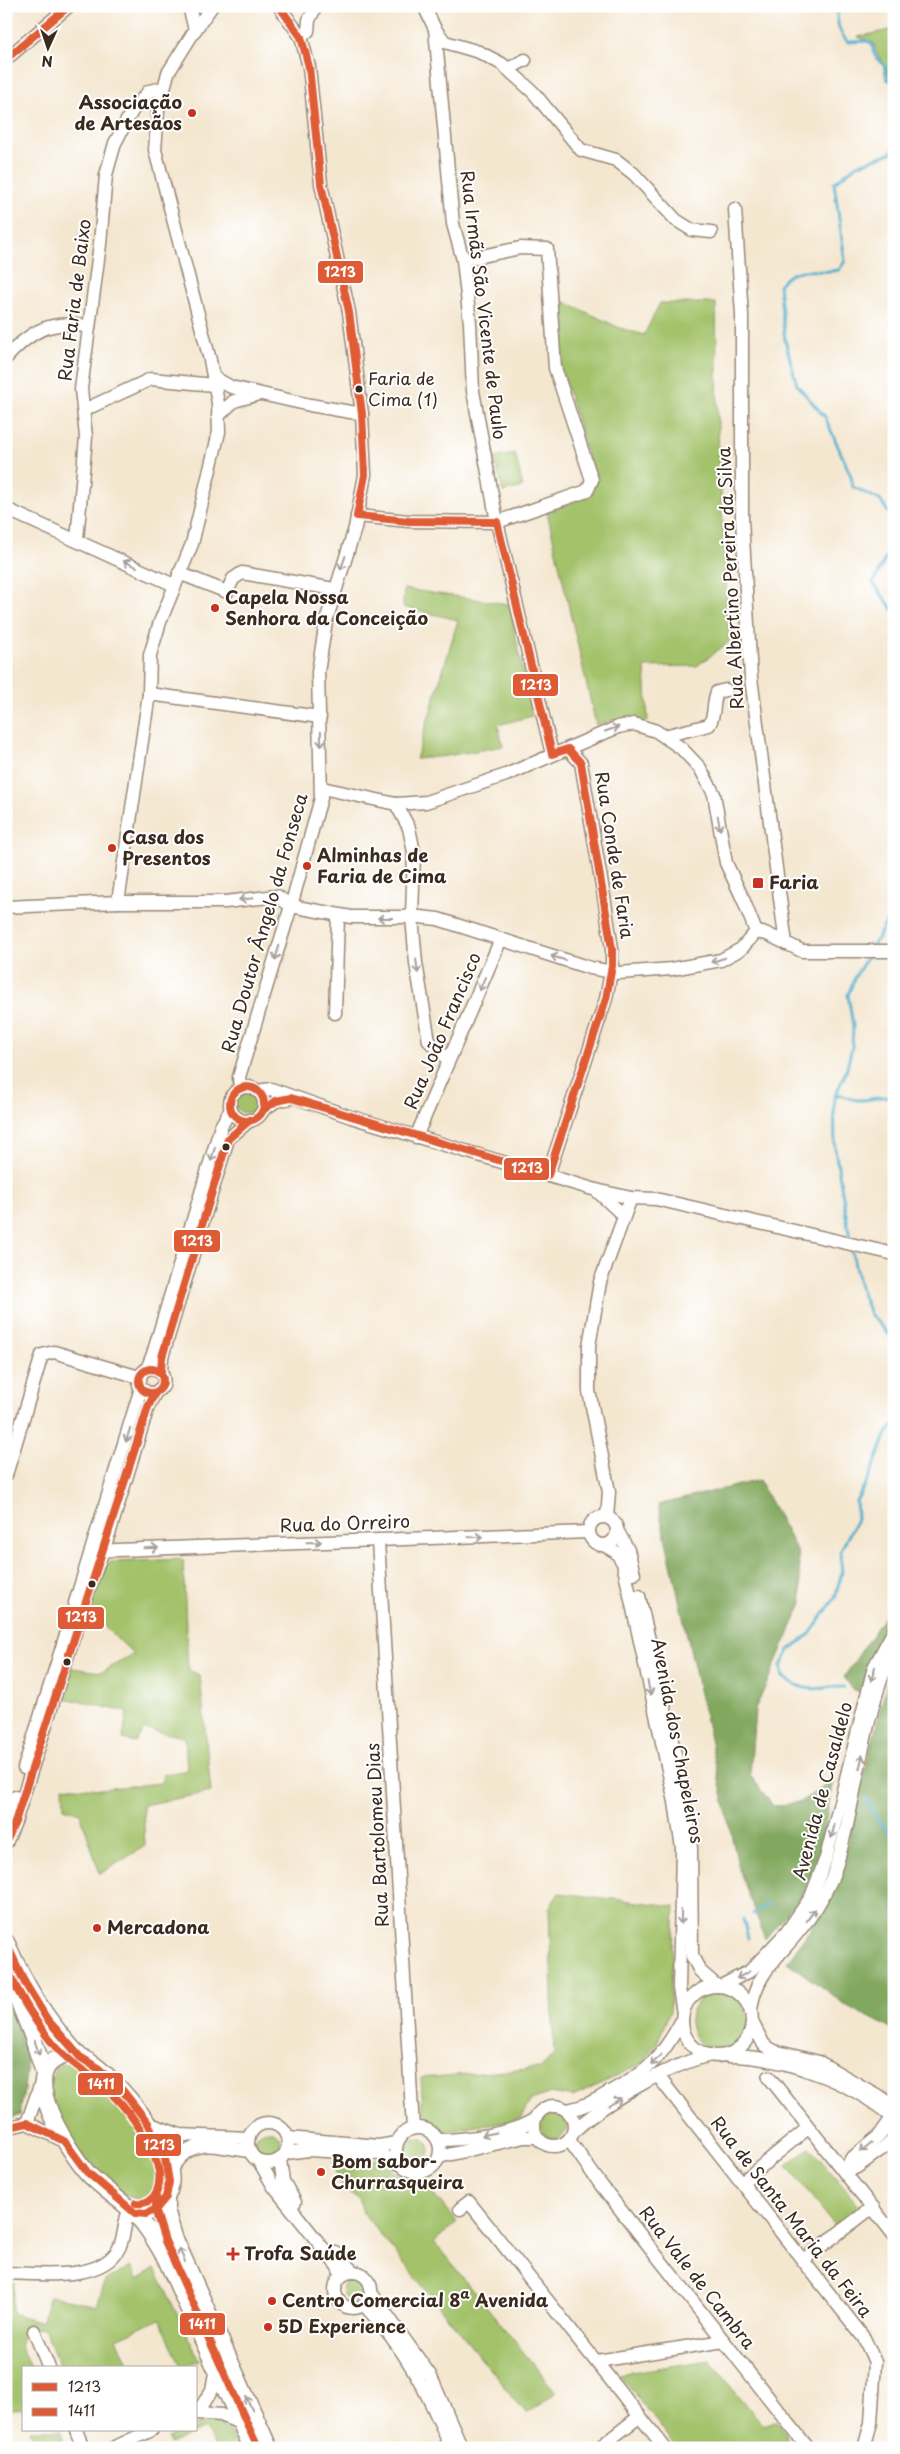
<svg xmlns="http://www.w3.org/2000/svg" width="900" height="2454" viewBox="0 0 900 2454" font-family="'Playpen Sans',sans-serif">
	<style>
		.green { fill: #a3c26a; stroke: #6f7644 }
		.forest { fill: #82a85e; stroke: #5e693e }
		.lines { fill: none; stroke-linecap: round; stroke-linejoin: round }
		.stream { stroke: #4eaecd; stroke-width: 3 }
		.minor-casing { stroke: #988877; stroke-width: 15 }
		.major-casing { stroke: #988877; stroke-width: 19 }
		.minor { stroke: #fff; stroke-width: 12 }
		.major { stroke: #fff; stroke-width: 16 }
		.bus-1-casing { stroke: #fff; stroke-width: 11 }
		.bus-2-casing { stroke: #fff; stroke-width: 11 }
		.bus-1 { stroke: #df5b35; stroke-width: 8 }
		.bus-2 { stroke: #df5b35; stroke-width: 8 }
		.oneway { stroke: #a79f9a }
		.poi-dot { fill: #c8321e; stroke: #fff; stroke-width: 2 }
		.bus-dot { fill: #3b2a1e; stroke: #fff; stroke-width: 2 }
		.labels { text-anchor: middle; stroke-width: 4; stroke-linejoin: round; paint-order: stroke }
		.bus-label { font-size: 17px; fill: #3b2a1e; stroke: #fff; text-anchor: start }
		.poi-label { font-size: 18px; font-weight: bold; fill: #3b2a1e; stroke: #fff; text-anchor: start }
		.street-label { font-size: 18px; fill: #3b2a1e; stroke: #fff }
		.line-badge { stroke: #fff; stroke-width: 2 }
		.badge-label { font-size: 14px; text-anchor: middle; font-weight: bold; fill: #fff }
	</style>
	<rect width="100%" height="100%" fill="#fff"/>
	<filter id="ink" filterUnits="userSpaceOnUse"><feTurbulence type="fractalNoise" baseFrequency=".02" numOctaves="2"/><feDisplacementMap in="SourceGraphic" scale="10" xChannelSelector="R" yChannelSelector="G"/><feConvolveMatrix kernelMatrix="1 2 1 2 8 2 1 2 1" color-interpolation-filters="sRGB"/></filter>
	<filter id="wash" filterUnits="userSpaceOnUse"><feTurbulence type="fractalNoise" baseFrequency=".0096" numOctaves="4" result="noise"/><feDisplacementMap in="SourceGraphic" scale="20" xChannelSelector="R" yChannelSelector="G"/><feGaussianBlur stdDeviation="1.12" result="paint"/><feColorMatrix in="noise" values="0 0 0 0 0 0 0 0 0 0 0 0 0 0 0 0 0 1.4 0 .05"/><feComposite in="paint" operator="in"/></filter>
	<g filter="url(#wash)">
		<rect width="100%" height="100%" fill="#f4e7d0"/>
		<!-- green -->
		<g class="green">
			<path d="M894 29V79L890 78C885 61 876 58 874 43L858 37Z"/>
			<path d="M555 297 620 328 644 335 660 303H716L718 433 729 642 697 666 645 667 648 722C629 718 615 718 596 725L547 512 592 495 595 482 558 358Z"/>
			<polygon points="515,453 523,487 503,492 494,458"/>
			<polygon points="404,589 509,604 532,716 498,725 503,746 447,756 416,759 458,620 403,607"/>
			<circle cx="246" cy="1102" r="11"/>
			<polygon points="183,1559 188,1670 200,1675 211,1792 143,1805 145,1846 100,1874 80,1813 64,1808 63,1786 100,1789 161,1783 163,1775 187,1770 185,1737 145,1729 135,1742 123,1739 127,1712 64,1698 72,1668 102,1672 134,1654 94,1617 87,1615 104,1567 111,1562"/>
			<polygon points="559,1893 675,1906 670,2011 658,2041 641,2064 573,2097 551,2093 531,2100 520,2119 442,2132 423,2110 421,2078 540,2068 554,2054 549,1908"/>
			<circle cx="719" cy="2021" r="29"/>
			<path d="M78 2061C113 2090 171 2144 152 2194 148 2197 144 2200 138 2199 107 2196 59 2131 52 2102 49 2089 50 2075 58 2065Z"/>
			<circle cx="554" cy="2126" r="13"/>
			<circle cx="268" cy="2143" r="13"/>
			<circle cx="417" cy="2151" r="13"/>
			<polygon points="810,2147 860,2207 836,2227 787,2166"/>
			<path d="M378 2159 407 2179 422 2180 457 2222 434 2242 556 2392 527 2414 363 2213 359 2198C340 2187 337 2183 333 2161Z"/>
			<polygon points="131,2267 138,2279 155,2268 199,2360 181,2367 160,2319 117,2338 130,2368 60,2368 44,2328 24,2330 20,2347 31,2368 24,2368 24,2414 22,2408 6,2412 6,2282 14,2282 12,2313 41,2322 50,2296 97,2305 105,2281"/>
			<circle cx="353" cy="2290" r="11"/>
			<polygon points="710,2360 763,2425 776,2421 786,2434 788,2448 677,2448 619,2374"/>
			<path d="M211 2422C227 2426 231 2433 238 2448H215L206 2428 169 2444 167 2439C174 2431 186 2430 196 2430V2425Z"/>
			<polygon points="30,2430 62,2430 64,2448 36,2448"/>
		</g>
		<!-- forest -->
		<g class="forest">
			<polygon points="759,1480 798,1553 802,1603 755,1710 750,1775 773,1806 800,1802 834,1780 819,1854 804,1893 765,1939 739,1869 658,1505"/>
			<polygon points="894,1602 894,1621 871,1656 862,1692 853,1690 844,1677"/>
			<polygon points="894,1662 894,2030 847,2006 787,1962 812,1927 838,1880 890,1670"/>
			<path d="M6 2004H11C35 2041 26 2075 20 2115L6 2121Z"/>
		</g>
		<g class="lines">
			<!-- stream -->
			<g class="stream">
				<path d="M837 6C837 21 837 31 848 42L868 41 872 44C873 54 876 59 884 65L887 79 894 82"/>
				<path d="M894 147 891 153 857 165 834 183 845 261 839 270C817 275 796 262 779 285L785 340 797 385 825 417 851 476 853 487 880 500 894 521"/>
				<polyline points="894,542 873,583 894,611"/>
				<polyline points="872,948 894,908"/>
				<path d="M835 1097 840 1094C862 1107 871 1095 894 1097"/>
				<polyline points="850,1239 835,1149 834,1098 846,1072 852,1047 853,1026 848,995 855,977 869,954"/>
				<polyline points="851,1248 860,1288 870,1314 894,1340"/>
				<path d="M844 1687C816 1687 808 1695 783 1677L781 1666 789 1650 810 1634 835 1598 842 1572 840 1552 857 1519 856 1501 870 1476 887 1433 894 1425"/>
				<polyline points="866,1798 880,1824 894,1836"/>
				<polyline points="753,1914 768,1904"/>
				<polyline points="743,1919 748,1938"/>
			</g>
		</g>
	</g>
	<g filter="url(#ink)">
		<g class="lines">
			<!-- minor casing -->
			<g class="minor-casing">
				<g id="minor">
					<polyline points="424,6 435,29 453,224 463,260 470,323 473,391 497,522 552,754"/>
					<polyline points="435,29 445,42 479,52 502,64 533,92 581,150 616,160 634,174 676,220 692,230 711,232"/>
					<polyline points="195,30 212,6"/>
					<polyline points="301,37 308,31 309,20 316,6"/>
					<polyline points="6,59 69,6"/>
					<polyline points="508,69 525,60"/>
					<polyline points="735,209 742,315 742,519 751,678 786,944"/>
					<path d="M6 358C31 330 52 319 89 327"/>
					<polyline points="213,377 231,387 310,405 362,414"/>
					<polyline points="84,410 151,379 214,385"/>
					<polyline points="218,416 234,401 259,394"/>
					<polyline points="6,509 174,585"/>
					<polyline points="357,516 409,521 497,522 587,491 592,480 555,368 547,249 520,248 463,260"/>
					<polyline points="77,540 86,437 81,389 100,244 106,175 115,143 132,111 149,91 164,88"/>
					<polyline points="179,573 227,592 233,579 242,573 334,589"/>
					<polyline points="149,694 320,717"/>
					<path d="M664 736 709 725C716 714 712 704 717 692L726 690"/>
					<polyline points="322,788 396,804 426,802 506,775 618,727 634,724 656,731 681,748 700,768 714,794 726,863 743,899 756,932"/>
					<polyline points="396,804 409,828 414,852 412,917 416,963 429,1041 448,1060"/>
					<polyline points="118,902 149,694 150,655 160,622 192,544 219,432 218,403 210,360 155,150 158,111 168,73 195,30 189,6"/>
					<polyline points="291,906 351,917 420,917 438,919 590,968 619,973 672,969 721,960 741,949 756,932"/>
					<polyline points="6,907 118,902 225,902 277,896 291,906"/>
					<polyline points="756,932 767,934 802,951 894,951"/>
					<polyline points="335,1013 338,916"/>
					<circle cx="247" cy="1104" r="17"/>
					<polyline points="240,1088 239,1077 291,906 321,798 318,672 326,621 355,528 365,475 362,414 349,312 321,184 309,67 301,37 279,6"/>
					<polyline points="257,1091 271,1089 351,1117 596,1190 631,1198 656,1199 894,1254"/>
					<polyline points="263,1110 276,1101 291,1098"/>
					<polyline points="416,1137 501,939"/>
					<polyline points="548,1175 606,999 612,966 612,949 604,897 581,763 568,749"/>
					<polyline points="596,1190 624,1216"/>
					<polyline points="147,1369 153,1354 221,1126 231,1109"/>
					<polyline points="161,1371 162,1357 228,1139 250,1120"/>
					<polyline points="6,1475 42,1355 54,1352 139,1377"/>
					<circle cx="603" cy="1531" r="14"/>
					<polyline points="607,1517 609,1492 589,1391 589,1346 600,1282 631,1198"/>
					<polyline points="617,1530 628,1550 634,1574"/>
					<polyline points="378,1541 413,2128"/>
					<polyline points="604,1545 616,1552 623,1563 675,1802 682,1848 679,1988 683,2013"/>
					<polyline points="92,1551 589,1532"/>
					<polyline points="639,1596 685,1798 691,1848 692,1956 700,1971 717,1986"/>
					<polyline points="75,1603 141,1388"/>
					<polyline points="24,1768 69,1625"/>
					<polyline points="6,1817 15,1797"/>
					<path d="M6 1843 15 1822 87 1595 110 1531 148 1407 155 1393 163 1386C167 1370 151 1362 141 1374L139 1385 147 1393H155"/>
					<polyline points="721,1986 750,1971 786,1933 811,1897 826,1858 874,1667 894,1630"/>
					<circle cx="717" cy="2021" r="35"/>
					<path d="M751 2010C755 1974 778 1958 799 1931 812 1916 823 1898 831 1880 839 1863 842 1843 847 1825 859 1771 869 1698 894 1649"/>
					<polyline points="752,2022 764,2045 774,2051 819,2062 894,2105"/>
					<path d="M728 2056C782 2056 851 2081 892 2117"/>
					<polyline points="658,2076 864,2338 875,2362 871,2423 864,2448"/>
					<polyline points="769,2077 894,2235"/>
					<circle cx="554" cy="2126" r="20"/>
					<path d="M568 2110C585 2107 598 2099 613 2090 650 2069 662 2057 682 2020"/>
					<circle cx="268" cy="2143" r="20"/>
					<polyline points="27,2123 42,2080"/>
					<polyline points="148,2123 180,2135 248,2138"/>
					<circle cx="418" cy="2150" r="22"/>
					<polyline points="6,2128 27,2123 64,2141"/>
					<path d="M575 2130C604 2103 672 2063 711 2055"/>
					<polyline points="288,2138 379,2146 396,2143"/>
					<path d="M438 2140C465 2140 513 2134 535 2119"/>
					<polyline points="569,2140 601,2185 808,2448"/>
					<polyline points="286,2153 308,2150 380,2154 400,2164"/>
					<polyline points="439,2157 524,2137 537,2137"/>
					<polyline points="280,2160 283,2181 295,2202"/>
					<polyline points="259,2161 274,2187 338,2267 341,2276"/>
					<polyline points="845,2172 851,2159 880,2135 894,2115"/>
					<polyline points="845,2172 857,2167 894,2140"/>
					<path d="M169 2173C190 2135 212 2146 249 2151"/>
					<polyline points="742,2182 808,2128"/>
					<polyline points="460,2209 469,2202 665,2448"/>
					<polyline points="336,2253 353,2272"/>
					<polyline points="803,2260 873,2207"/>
					<circle cx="353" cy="2290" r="18"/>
					<path d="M6 2273C37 2274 102 2282 119 2248 125 2236 124 2222 129 2210"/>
					<polyline points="372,2294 430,2375 462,2448"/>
					<path d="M364 2305C406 2348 428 2393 451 2448"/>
					<polyline points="34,2331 49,2368"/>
					<polyline points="597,2361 724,2341"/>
					<polyline points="198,2412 212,2390 216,2367"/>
					<polyline points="196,2413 221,2415 242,2424"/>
					<polyline points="76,2430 83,2448"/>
					<polyline points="113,2448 152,2430"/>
					<polyline points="599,2448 640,2416"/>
				</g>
			</g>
			<!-- major casing -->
			<g class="major-casing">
				<g id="major">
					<path d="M6 1942C26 1987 46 2020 80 2057"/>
					<polyline points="6,1970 32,2035 44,2073"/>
					<polyline points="166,2197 166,2210 174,2237 269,2448"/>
					<path d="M135 2213C148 2215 155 2211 164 2200 192 2164 121 2084 93 2064 82 2057 71 2052 58 2058 18 2075 69 2150 85 2170 99 2187 121 2199 136 2215 149 2228 157 2244 166 2259L252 2448"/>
				</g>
			</g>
			<!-- minor -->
			<use href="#minor" class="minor"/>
			<!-- major -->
			<use href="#major" class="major"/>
			<!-- bus-1 casing -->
			<g class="bus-1-casing">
				<g id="bus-1">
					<polyline points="6,59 69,6"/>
					<circle cx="247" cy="1104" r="17"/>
					<polyline points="263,1110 276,1101 291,1098 548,1175 606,999 612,966 612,949 581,763 568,749 552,754 497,522 409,521 357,516 365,475 362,414 349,312 321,184 309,67 301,37 279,6"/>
					<circle cx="151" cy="1381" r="12"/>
					<polyline points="161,1371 162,1357 228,1139 250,1120"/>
					<path d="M6 1842 15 1822C59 1683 105 1546 148 1407L155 1393"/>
					<polyline points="6,1943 25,1983 47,2019 80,2057 99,2069 123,2091 148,2123 165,2158 169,2182 166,2197 156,2209 146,2214 135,2213 87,2172 64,2141 27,2123 6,2128"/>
				</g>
			</g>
			<!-- bus-2 casing -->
			<g class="bus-2-casing">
				<g id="bus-2">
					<path d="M6 1967C19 1995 34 2021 54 2045 71 2065 94 2076 112 2094 131 2112 169 2164 157 2191 153 2200 146 2204 136 2203"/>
					<polyline points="156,2197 156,2212 165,2241 258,2448"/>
				</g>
			</g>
			<!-- bus-1 -->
			<use href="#bus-1" class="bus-1"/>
			<!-- bus-2 -->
			<use href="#bus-2" class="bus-2"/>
		</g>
		<!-- one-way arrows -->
		<defs><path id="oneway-shaft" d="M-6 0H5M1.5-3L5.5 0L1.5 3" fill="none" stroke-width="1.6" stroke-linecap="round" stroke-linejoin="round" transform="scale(1.25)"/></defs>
		<g class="oneway">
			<use href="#oneway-shaft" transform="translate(343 563) rotate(109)"/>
			<use href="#oneway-shaft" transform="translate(130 564) rotate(-155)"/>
			<use href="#oneway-shaft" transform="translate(612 729) rotate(-19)"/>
			<use href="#oneway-shaft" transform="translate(321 739) rotate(89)"/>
			<use href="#oneway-shaft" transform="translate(719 823) rotate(80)"/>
			<use href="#oneway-shaft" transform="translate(246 899) rotate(174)"/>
			<use href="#oneway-shaft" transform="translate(385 918) rotate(180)"/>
			<use href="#oneway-shaft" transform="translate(277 953) rotate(107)"/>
			<use href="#oneway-shaft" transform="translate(558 958) rotate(-163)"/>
			<use href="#oneway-shaft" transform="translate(718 960) rotate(162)"/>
			<use href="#oneway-shaft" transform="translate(417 966) rotate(82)"/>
			<use href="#oneway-shaft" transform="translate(482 984) rotate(114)"/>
			<use href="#oneway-shaft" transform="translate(213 1154) rotate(107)"/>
			<use href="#oneway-shaft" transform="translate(128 1435) rotate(107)"/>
			<use href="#oneway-shaft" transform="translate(476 1537) rotate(-2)"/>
			<use href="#oneway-shaft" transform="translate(314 1542) rotate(-1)"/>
			<use href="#oneway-shaft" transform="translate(151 1548) rotate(-2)"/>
			<use href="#oneway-shaft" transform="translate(873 1674) rotate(106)"/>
			<use href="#oneway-shaft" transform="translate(649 1688) rotate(78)"/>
			<use href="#oneway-shaft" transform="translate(861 1762) rotate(-77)"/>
			<use href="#oneway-shaft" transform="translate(833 1831) rotate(104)"/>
			<use href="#oneway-shaft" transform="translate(811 1915) rotate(-55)"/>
			<use href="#oneway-shaft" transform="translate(681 1917) rotate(91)"/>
			<use href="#oneway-shaft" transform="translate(743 1975) rotate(150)"/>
			<use href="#oneway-shaft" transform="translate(37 2048) rotate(72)"/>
			<use href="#oneway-shaft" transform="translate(656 2060) rotate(133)"/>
			<use href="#oneway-shaft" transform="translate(615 2102) rotate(-32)"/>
			<use href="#oneway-shaft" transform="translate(489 2134) rotate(169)"/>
			<use href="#oneway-shaft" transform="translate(866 2147) rotate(141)"/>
			<use href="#oneway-shaft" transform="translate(182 2255) rotate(-114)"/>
			<use href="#oneway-shaft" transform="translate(249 2403) rotate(-114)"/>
		</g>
	</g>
	<!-- markers -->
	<g class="poi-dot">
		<circle cx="192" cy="113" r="5"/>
		<circle cx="215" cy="608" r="5"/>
		<circle cx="112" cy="848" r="5"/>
		<circle cx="307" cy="866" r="5"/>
		<rect x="752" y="877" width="12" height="12" rx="2.5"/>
		<circle cx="97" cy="1928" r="5"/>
		<circle cx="321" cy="2172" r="5"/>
		<path d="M230.5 2246.5h5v5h5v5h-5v5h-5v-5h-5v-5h5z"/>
		<circle cx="272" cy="2301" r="5"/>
		<circle cx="268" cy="2327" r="5"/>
	</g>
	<g class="bus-dot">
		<circle cx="359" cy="389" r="4.5"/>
		<circle cx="226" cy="1147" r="4.5"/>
		<circle cx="92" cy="1584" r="4.5"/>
		<circle cx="67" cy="1662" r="4.5"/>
	</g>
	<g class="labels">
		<!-- bus labels -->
		<g class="bus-label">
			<text x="368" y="385">Faria de<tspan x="368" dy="21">Cima (1)</tspan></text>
		</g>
		<!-- poi labels -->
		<g class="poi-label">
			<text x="182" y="109" text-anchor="end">Associação<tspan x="182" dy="21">de Artesãos</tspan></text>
			<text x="225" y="604">Capela Nossa<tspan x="225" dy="21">Senhora da Conceição</tspan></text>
			<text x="122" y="844">Casa dos<tspan x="122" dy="21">Presentos</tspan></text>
			<text x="317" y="862">Alminhas de<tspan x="317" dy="21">Faria de Cima</tspan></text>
			<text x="769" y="889">Faria</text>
			<text x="107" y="1934">Mercadona</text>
			<text x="331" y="2168">Bom sabor-<tspan x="331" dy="21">Churrasqueira</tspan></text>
			<text x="244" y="2260">Trofa Saúde</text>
			<text x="282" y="2307">Centro Comercial 8ª Avenida</text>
			<text x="278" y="2333">5D Experience</text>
		</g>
		<!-- street labels -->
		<g class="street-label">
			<text transform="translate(75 300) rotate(-83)" y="6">Rua Faria de Baixo</text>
			<text transform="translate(483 305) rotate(83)" y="6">Rua Irmãs São Vicente de Paulo</text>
			<text transform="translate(731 578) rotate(-93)" y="6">Rua Albertino Pereira da Silva</text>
			<text transform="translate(614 855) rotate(81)" y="6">Rua Conde de Faria</text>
			<text transform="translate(265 923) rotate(-74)" y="6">Rua Doutor Ângelo da Fonseca</text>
			<text transform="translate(443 1031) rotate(-67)" y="6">Rua João Francisco</text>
			<text transform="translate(345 1524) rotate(-2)" y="6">Rua do Orreiro</text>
			<text transform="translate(677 1741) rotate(79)" y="6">Avenida dos Chapeleiros</text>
			<text transform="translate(823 1791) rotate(-75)" y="6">Avenida de Casaldelo</text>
			<text transform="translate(378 1835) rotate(-93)" y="6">Rua Bartolomeu Dias</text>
			<text transform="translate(791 2217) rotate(52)" y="6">Rua de Santa Maria da Feira</text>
			<text transform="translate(697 2278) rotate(52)" y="6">Rua Vale de Cambra</text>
		</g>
	</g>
	<g class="line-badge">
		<rect x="317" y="260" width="47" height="24" rx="5" fill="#df5b35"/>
		<rect x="512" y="673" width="47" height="24" rx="5" fill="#df5b35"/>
		<rect x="503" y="1157" width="47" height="24" rx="5" fill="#df5b35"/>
		<rect x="173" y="1229" width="48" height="24" rx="5" fill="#df5b35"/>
		<rect x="57" y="1606" width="48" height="24" rx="5" fill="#df5b35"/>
		<rect x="77" y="2072" width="47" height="24" rx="5" fill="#df5b35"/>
		<rect x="135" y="2133" width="47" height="24" rx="5" fill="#df5b35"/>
		<rect x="179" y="2312" width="47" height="24" rx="5" fill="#df5b35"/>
	</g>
	<g class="badge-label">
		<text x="340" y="277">1213</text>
		<text x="536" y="690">1213</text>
		<text x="527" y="1173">1213</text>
		<text x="197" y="1246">1213</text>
		<text x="81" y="1622">1213</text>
		<text x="101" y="2089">1411</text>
		<text x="159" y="2150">1213</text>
		<text x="202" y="2329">1411</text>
	</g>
	<!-- margin -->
	<rect width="900" height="2454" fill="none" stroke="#fff" stroke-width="25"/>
	<!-- legend -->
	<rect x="22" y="2366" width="175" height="65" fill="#ffffff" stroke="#b1aaa5"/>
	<rect x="32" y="2383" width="25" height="8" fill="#df5b35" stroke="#b1aaa5"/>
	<text x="68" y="2392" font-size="15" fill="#3b2a1e">1213</text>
	<rect x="32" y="2408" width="25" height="8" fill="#df5b35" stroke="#b1aaa5"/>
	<text x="68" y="2416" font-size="15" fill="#3b2a1e">1411</text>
	<!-- north arrow -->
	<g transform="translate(48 48) rotate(183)" stroke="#ffffff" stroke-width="4" paint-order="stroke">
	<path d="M0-4L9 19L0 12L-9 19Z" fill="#3b2a1e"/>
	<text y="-8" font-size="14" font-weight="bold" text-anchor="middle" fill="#3b2a1e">N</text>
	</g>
</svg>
